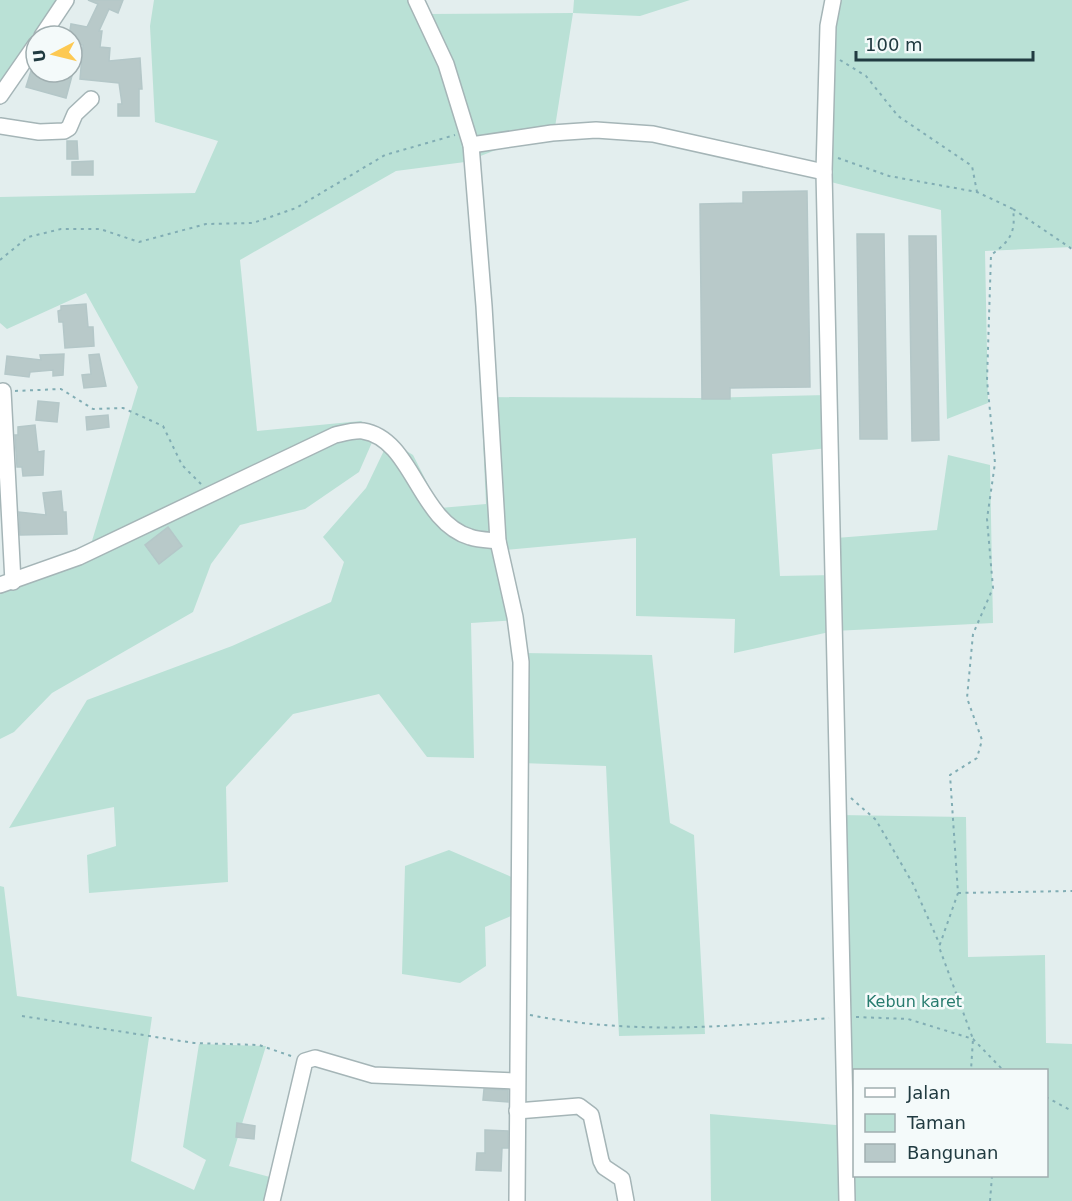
<svg xmlns="http://www.w3.org/2000/svg" width="1072" height="1201" viewBox="0 0 1072 1201" font-family="'DejaVu Sans',sans-serif">
	<style>
		.green { fill: #bae1d6; fill-rule: evenodd }
		.building { fill: #b8c9c9; stroke: #b4c7c8; stroke-width: 1.5 }
		.lines { fill: none; stroke-linecap: round; stroke-linejoin: round }
		.minor-casing { stroke: #a5b5b7; stroke-width: 18 }
		.path { stroke: #81adb4; stroke-width: 2; stroke-dasharray: 3 4.5; stroke-linecap: butt }
		.minor { stroke: #fff; stroke-width: 15 }
		.labels { text-anchor: middle; stroke-width: 5; stroke-linejoin: round; paint-order: stroke }
		.park-label { font-size: 16px; fill: #277b6e; stroke: #f4fafa }
	</style>
	<rect width="100%" height="100%" fill="#e3eeee"/>
	<!-- green -->
	<g class="green">
		<polygon points="0,0 56,0 0,85"/>
		<polygon points="154,0 420,0 426,14 573,13 574,0 690,0 640,16 573,13 555,127 465,162 396,171 240,260 257,431 361,421 377,431 359,472 305,509 240,525 211,564 193,612 52,693 14,732 0,739 0,583 89,551 138,387 86,293 7,329 0,323 0,197 195,193 218,141 155,122 150,26"/>
		<polygon points="829,0 1072,0 1072,247 985,251 988,403 947,419 941,210 823,180"/>
		<polygon points="827,395 828,448 772,454 780,576 835,575 836,538 937,530 948,455 990,465 993,623 834,631 734,653 735,619 636,616 636,538 505,550 517,620 471,623 474,758 427,757 379,694 293,714 226,787 228,882 89,893 87,855 116,846 114,807 9,828 87,700 232,646 331,602 344,562 323,537 366,488 389,440 413,455 440,508 486,504 481,397 701,398"/>
		<polygon points="523,653 652,655 670,823 694,835 705,1034 619,1036 606,766 521,763"/>
		<path d="M839 815 966 817 968 957 1045 955 1046 1043 1072 1044V1201H711L710 1114 847 1126ZM854 1070H1046V1176H854Z"/>
		<polygon points="449,850 514,878 516,914 485,927 486,966 460,983 402,974 405,866"/>
		<polygon points="0,886 4,887 17,996 152,1017 131,1161 194,1190 206,1160 183,1147 199,1044 266,1046 229,1166 281,1180 276,1201 0,1201"/>
	</g>
	<!-- building -->
	<g class="building">
		<polygon points="88,0 123,0 118,13 109,9 99,31 102,31 100,47 110,48 109,61 140,58 142,89 139,89 139,116 118,116 118,104 122,104 119,83 80,79 83,45 72,43 72,36 69,36 71,24 87,27 98,4"/>
		<polygon points="31,71 73,72 66,98 26,87"/>
		<polygon points="67,141 77,141 78,159 67,159"/>
		<polygon points="93,161 93,175 72,175 72,162"/>
		<polygon points="807,191 810,387 730,388 730,399 702,399 700,204 743,203 743,192"/>
		<polygon points="857,234 884,234 887,439 860,439"/>
		<polygon points="909,236 936,236 939,440 912,441"/>
		<polygon points="86,304 88,327 93,327 94,346 65,348 63,322 59,322 58,311 61,310 61,306"/>
		<polygon points="64,354 63,375 53,376 53,370 30,372 29,377 5,374 7,356 41,360 40,355"/>
		<polygon points="99,354 106,386 84,388 82,375 91,374 89,355"/>
		<polygon points="38,401 59,403 57,422 36,420"/>
		<polygon points="108,415 109,427 87,430 86,417"/>
		<polygon points="35,425 38,452 44,451 43,475 23,476 22,467 17,467 15,435 18,435 18,427"/>
		<polygon points="61,491 63,512 66,512 67,534 20,535 19,512 46,515 43,493"/>
		<polygon points="168,527 182,546 159,564 145,545"/>
		<polygon points="484,1089 508,1090 508,1102 483,1100"/>
		<polygon points="237,1123 255,1126 254,1139 236,1137"/>
		<polygon points="485,1130 508,1131 508,1148 502,1148 501,1171 476,1170 477,1153 485,1153"/>
	</g>
	<g class="lines">
		<!-- minor casing -->
		<g class="minor-casing">
			<g id="minor">
				<polyline points="416,0 446,64 471,145 484,306 498,541 515,617 521,662 517,1201"/>
				<polyline points="833,0 828,26 824,172 847,1201"/>
				<polyline points="42,36 66,0"/>
				<polyline points="0,96 36,44"/>
				<polyline points="0,126 39,132 64,131 69,128 75,114 91,99"/>
				<polyline points="471,145 552,133 596,130 653,134 824,172"/>
				<polyline points="3,391 13,582"/>
				<path d="M0 585 79 557 335 435C344 433 355 430 363 431 413 439 418 521 470 537 479 540 489 540 498 541"/>
				<polyline points="517,1111 579,1106 591,1115 601,1161 604,1167 622,1179 626,1201"/>
				<polyline points="272,1201 305,1061 315,1058 373,1075 516,1081"/>
			</g>
		</g>
		<!-- path -->
		<g class="path">
			<polyline points="840,60 866,76 898,116 972,166 977,192"/>
			<path d="M838 158 889 176 977 192 1013 209C1016 233 1010 241 991 255L987 380 995 463 987 519 993 588 973 634 967 698 982 740 977 758 950 775 958 893 939 947 973 1039 971 1070"/>
			<polyline points="1013,209 1072,249"/>
			<polyline points="0,260 28,237 61,229 100,229 139,242 206,224 253,223 296,208 385,155 455,135"/>
			<polyline points="15,391 61,389 93,409 123,408 163,426 182,465 201,484"/>
			<polyline points="851,798 876,820 913,884 940,945"/>
			<polyline points="958,893 1072,891"/>
			<path d="M530 1015C633 1035 726 1027 829 1018"/>
			<polyline points="22,1016 194,1043 259,1045 294,1057"/>
			<polyline points="856,1017 908,1019 973,1039 1003,1070"/>
			<polyline points="1046,1097 1072,1111"/>
			<polyline points="990,1201 992,1176"/>
		</g>
		<!-- minor -->
		<use href="#minor" class="minor"/>
	</g>
	<g class="labels">
		<!-- park labels -->
		<g class="park-label">
			<text x="914" y="1007">Kebun karet</text>
		</g>
	</g>
	<!-- legend -->
	<rect x="853" y="1069" width="195" height="108" fill="#f4fafa" stroke="#a0aeb0" stroke-width="1.5"/>
	<rect x="865" y="1088" width="30" height="9" fill="#ffffff" stroke="#a0aeb0" stroke-width="1.5"/>
	<text x="907" y="1099" font-size="18" fill="#213b41">Jalan</text>
	<rect x="865" y="1114" width="30" height="18" fill="#bae1d6" stroke="#a0aeb0" stroke-width="1.5"/>
	<text x="907" y="1129" font-size="18" fill="#213b41">Taman</text>
	<rect x="865" y="1144" width="30" height="18" fill="#b8c9c9" stroke="#a0aeb0" stroke-width="1.5"/>
	<text x="907" y="1159" font-size="18" fill="#213b41">Bangunan</text>
	<!-- north arrow -->
	<g transform="translate(54 54) rotate(263)"><circle r="28" fill="#f4fafa" stroke="#a0aeb0" stroke-width="1.5"/>
	<path d="M0-4.5L10 22L0 15L-10 22Z" fill="#fdc952"/>
	<text y="-9" font-size="16" font-weight="bold" text-anchor="middle" fill="#213b41">U</text>
	</g>
	<!-- scale -->
	<path d="M856 51v9h177v-9" fill="none" stroke="#213b41" stroke-width="3"/>
	<text x="865" y="51" font-size="18" fill="#213b41" stroke="#f4fafa" stroke-width="4.5" paint-order="stroke">100 m</text>
</svg>
